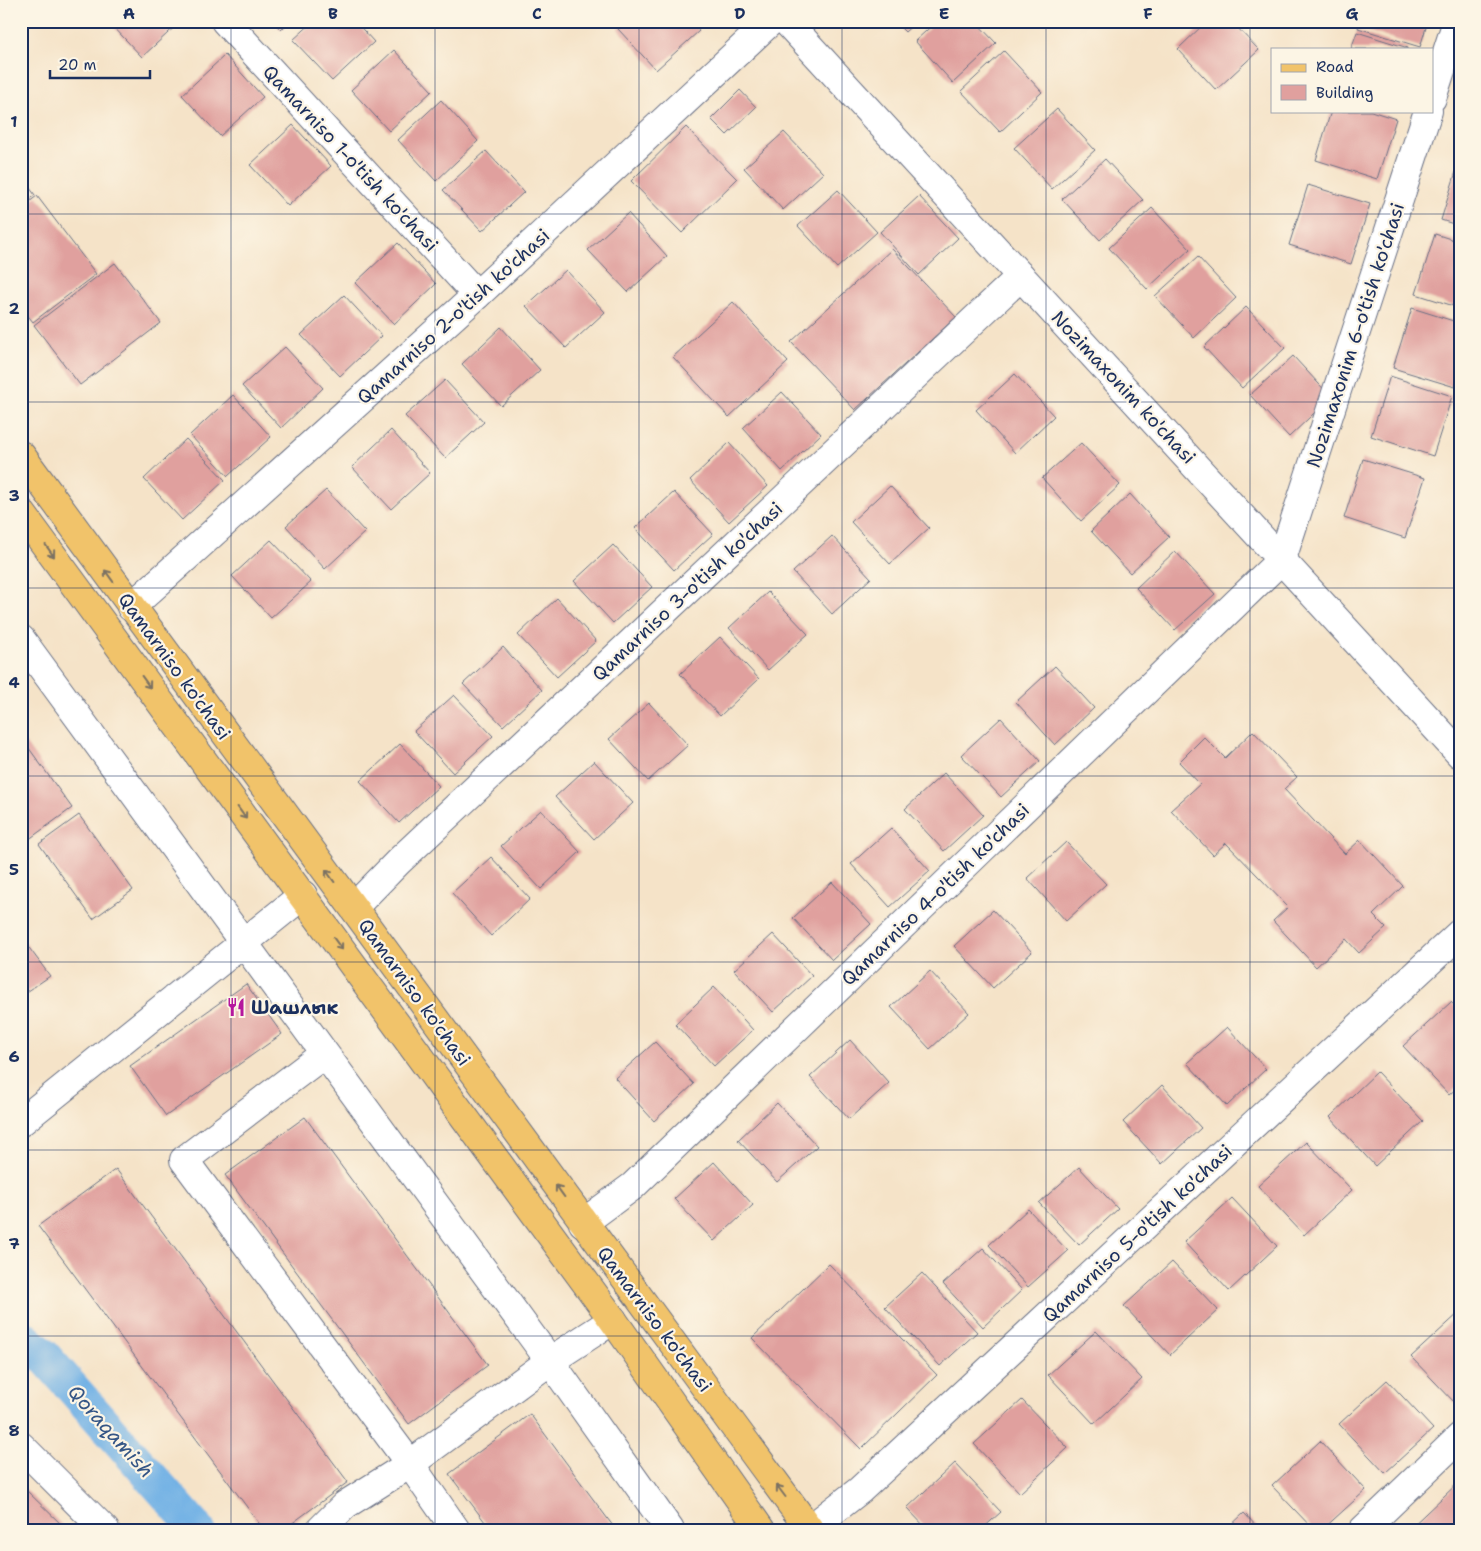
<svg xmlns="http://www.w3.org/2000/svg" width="1481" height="1551" viewBox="0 0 1481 1551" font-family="'Shantell Sans',sans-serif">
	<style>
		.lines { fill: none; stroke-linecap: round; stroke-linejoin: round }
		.canal { stroke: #71b1e5; stroke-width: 35 }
		.building { fill: #e0a09e }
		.minor-casing { stroke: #676e83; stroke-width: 30 }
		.major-casing { stroke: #676e83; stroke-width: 30 }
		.minor { stroke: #fff; stroke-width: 28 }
		.major { stroke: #f1c36a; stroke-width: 28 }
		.oneway { stroke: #7b7263 }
		.grid { fill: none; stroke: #1b2f5e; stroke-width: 1; stroke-opacity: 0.55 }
		.labels { text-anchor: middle; stroke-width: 4.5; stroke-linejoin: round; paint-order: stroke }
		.street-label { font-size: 19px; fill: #1b2f5e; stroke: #fcf5e5 }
		.poi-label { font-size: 19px; font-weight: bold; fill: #1b2f5e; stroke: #fcf5e5; text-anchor: start }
		.water-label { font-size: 20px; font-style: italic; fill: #355686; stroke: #fcf5e5 }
		.neatline { fill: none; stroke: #1b2f5e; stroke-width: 2 }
		.grid-label { font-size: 16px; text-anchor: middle; font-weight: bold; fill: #1b2f5e }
	</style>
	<rect width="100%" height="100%" fill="#fcf5e5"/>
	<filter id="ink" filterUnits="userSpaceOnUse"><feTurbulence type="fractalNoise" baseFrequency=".02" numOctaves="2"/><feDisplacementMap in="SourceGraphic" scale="10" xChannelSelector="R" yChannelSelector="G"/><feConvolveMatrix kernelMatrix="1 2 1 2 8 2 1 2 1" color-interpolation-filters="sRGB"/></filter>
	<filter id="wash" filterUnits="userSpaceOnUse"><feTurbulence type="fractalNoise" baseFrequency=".0096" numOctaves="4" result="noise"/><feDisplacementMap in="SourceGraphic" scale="20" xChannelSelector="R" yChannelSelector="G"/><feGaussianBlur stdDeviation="1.12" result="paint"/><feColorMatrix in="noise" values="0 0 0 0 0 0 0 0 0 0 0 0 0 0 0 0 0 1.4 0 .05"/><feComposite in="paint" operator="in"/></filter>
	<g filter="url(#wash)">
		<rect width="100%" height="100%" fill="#f5e3c8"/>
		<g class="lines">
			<!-- canal -->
			<polyline class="canal" points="21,1336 44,1356 198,1530"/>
		</g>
		<g id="blocks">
			<!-- building -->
			<g class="building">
				<polygon points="108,21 181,21 142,57"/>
				<polygon points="273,21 290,21 281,30"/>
				<polygon points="314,21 355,21 374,42 332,81 293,40"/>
				<polygon points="626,21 690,21 699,31 656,70 618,29"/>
				<polygon points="894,21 917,21 905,32"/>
				<polygon points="937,21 975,21 996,43 953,83 915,41"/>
				<polygon points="1207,21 1231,21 1259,50 1216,90 1178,49"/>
				<polygon points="1360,21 1428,21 1420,47 1358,28"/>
				<polygon points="1357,32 1408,48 1408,49 1351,49"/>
				<polygon points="394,50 432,91 389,131 351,90"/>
				<polygon points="1004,51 1042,92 1000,132 961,91"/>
				<polygon points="225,55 263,97 220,136 182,95"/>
				<polygon points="740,90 756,107 727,135 711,119"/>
				<polygon points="441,100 478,141 436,181 398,140"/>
				<polygon points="1057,109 1095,150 1052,189 1014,148"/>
				<polygon points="1331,111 1371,111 1396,119 1377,179 1316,160"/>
				<polygon points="293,125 331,166 288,206 250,165"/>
				<polygon points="686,127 737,179 682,233 631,181"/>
				<polygon points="784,132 823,173 783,210 744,168"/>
				<polygon points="486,151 524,192 482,231 443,190"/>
				<polygon points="1105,159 1143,200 1100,240 1062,199"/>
				<polygon points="1459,162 1460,162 1460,226 1441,220"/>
				<polygon points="21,176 35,195 21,205"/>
				<polygon points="1308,185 1370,204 1351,264 1289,245"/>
				<polygon points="838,190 877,232 837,268 798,226"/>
				<polygon points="37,196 96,274 33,322 21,307 21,208"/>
				<polygon points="919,196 958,238 919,275 880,232"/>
				<polygon points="1152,208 1190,249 1147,289 1109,248"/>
				<polygon points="628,213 667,256 628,292 588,250"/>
				<polygon points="1435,234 1460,242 1460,308 1416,294"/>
				<polygon points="398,243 436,284 394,324 355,283"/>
				<polygon points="892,249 956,317 855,410 791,342"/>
				<polygon points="1198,257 1236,298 1194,338 1155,296"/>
				<polygon points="115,263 161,323 80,385 34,325"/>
				<polygon points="566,270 605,312 566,348 526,306"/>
				<polygon points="344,295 382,336 340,376 301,335"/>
				<polygon points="733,302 788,362 729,417 673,357"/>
				<polygon points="1246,307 1285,348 1242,388 1204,347"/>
				<polygon points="1412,308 1460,323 1460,372 1455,387 1393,368"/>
				<polygon points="501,327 540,370 501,406 462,364"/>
				<polygon points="285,347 323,388 281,428 242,386"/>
				<polygon points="1293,356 1331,397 1289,437 1250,395"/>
				<polygon points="1015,374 1054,416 1015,453 976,410"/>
				<polygon points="1390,376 1452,396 1433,456 1371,436"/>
				<polygon points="445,380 484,422 445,458 405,416"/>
				<polygon points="782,392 821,434 782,471 743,428"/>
				<polygon points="233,395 271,437 228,476 190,435"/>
				<polygon points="391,430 430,473 391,509 352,467"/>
				<polygon points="186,439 225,480 182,520 144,479"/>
				<polygon points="729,443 768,486 729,522 690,480"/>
				<polygon points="1081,443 1120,485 1081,521 1042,478"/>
				<polygon points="1363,459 1425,478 1405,538 1344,518"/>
				<polygon points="890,486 929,528 890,564 851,522"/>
				<polygon points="326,490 365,532 325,569 286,526"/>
				<polygon points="674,492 713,534 674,570 635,528"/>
				<polygon points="1130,494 1169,537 1130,573 1091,531"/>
				<polygon points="832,536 871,578 832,614 793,572"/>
				<polygon points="271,540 311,582 271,618 232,576"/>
				<polygon points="613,545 652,587 613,623 574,581"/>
				<polygon points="1175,551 1215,594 1175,630 1136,588"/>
				<polygon points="768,592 808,634 768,670 729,628"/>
				<polygon points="557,598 596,641 557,677 518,635"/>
				<polygon points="720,637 759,679 720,716 680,674"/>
				<polygon points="503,647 542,690 503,726 463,684"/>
				<polygon points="1055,666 1094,708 1055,745 1016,702"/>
				<polygon points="454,695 493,736 453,773 414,731"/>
				<polygon points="649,703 688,745 648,781 609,739"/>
				<polygon points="1001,718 1040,761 1001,797 961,755"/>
				<polygon points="1253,731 1297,777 1284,789 1345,854 1360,840 1403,886 1373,915 1386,928 1359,953 1346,939 1316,967 1273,921 1288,907 1226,843 1213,855 1171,810 1200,784 1179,762 1204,737 1225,758"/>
				<polygon points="23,740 72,808 21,845 21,741"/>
				<polygon points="400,744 439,786 399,823 360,781"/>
				<polygon points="594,761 633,803 594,839 555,797"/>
				<polygon points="944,773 983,815 944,851 905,809"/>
				<polygon points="541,810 580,852 541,889 501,846"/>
				<polygon points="79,815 133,890 93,919 39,844"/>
				<polygon points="891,828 930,871 890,907 851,864"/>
				<polygon points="1066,842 1106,884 1066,921 1027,878"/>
				<polygon points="491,857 530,899 491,936 452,893"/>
				<polygon points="832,882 871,924 832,960 793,918"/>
				<polygon points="993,910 1032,952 993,988 954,946"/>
				<polygon points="773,934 812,976 773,1012 734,970"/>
				<polygon points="21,937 50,976 21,996"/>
				<polygon points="930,971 969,1013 930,1049 891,1007"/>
				<polygon points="246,984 282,1034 166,1116 130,1066"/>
				<polygon points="714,987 753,1030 714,1066 675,1024"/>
				<polygon points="1451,1002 1460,1011 1460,1085 1449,1095 1403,1046"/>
				<polygon points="1227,1027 1266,1069 1227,1106 1187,1063"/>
				<polygon points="850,1040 889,1083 849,1119 810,1077"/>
				<polygon points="655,1042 694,1084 654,1121 615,1078"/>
				<polygon points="1377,1072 1423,1121 1375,1166 1330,1117"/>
				<polygon points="1162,1085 1201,1128 1162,1164 1123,1122"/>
				<polygon points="777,1103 817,1146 777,1182 738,1140"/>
				<polygon points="305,1117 488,1365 409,1424 225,1175"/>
				<polygon points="1306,1142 1352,1190 1304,1235 1258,1186"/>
				<polygon points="714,1162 753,1205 714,1241 674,1199"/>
				<polygon points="1079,1167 1118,1209 1079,1245 1039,1203"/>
				<polygon points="116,1169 348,1482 283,1530 264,1530 38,1226"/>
				<polygon points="1232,1198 1277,1246 1229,1291 1184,1242"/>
				<polygon points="1028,1209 1068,1251 1028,1287 989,1245"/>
				<polygon points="983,1248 1022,1290 983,1327 943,1284"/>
				<polygon points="1172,1262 1218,1310 1170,1355 1124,1306"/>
				<polygon points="829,1264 937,1375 861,1449 752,1338"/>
				<polygon points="922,1273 977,1332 940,1366 885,1307"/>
				<polygon points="1460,1312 1460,1403 1457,1405 1411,1357"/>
				<polygon points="1096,1331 1142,1379 1094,1424 1048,1375"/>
				<polygon points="1387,1380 1433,1429 1385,1473 1339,1424"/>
				<polygon points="1022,1400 1068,1448 1020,1493 974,1444"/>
				<polygon points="530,1414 616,1530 491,1530 449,1474"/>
				<polygon points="1320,1441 1366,1490 1322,1530 1314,1530 1272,1486"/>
				<polygon points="955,1463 1001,1512 981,1530 928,1530 907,1508"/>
				<polygon points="1460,1481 1460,1530 1408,1530"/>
				<polygon points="21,1485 67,1530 21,1530"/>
				<polygon points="1244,1513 1260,1530 1226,1530"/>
			</g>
		</g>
	</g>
	<g filter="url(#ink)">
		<use href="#blocks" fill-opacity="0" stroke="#676e83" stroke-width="1"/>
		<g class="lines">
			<!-- minor casing -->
			<g class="minor-casing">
				<g id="minor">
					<polyline points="225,21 477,295"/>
					<polyline points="786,21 1460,754"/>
					<polyline points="1432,98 1457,21"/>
					<polyline points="131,607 477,295 771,21"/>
					<polyline points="21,639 550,1361 670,1530"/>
					<polyline points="354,907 399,861 1021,276"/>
					<polyline points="324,1054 184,1160 410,1464 456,1530"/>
					<polyline points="21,1122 303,895"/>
					<polyline points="583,1223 633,1186 1282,559 1428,111"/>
					<polyline points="21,1446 105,1530"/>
					<polyline points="810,1529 860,1490 1460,933"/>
					<polyline points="320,1530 345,1505 410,1464 550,1361 613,1320"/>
					<polyline points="1363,1530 1460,1437"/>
				</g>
			</g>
			<!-- major casing -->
			<g class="major-casing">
				<g id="major">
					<polyline points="21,455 810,1530"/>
					<polyline points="21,512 613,1320 761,1530"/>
				</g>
			</g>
			<!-- minor -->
			<use href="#minor" class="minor"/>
			<!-- major -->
			<use href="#major" class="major"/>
		</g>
		<!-- one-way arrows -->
		<defs><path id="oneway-shaft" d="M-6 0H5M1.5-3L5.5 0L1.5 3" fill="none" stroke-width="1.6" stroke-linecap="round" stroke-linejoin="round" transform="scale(1.25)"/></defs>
		<g class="oneway">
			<use href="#oneway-shaft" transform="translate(50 551) rotate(54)"/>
			<use href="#oneway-shaft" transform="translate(109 576) rotate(-126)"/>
			<use href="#oneway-shaft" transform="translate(146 682) rotate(54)"/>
			<use href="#oneway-shaft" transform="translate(242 813) rotate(54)"/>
			<use href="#oneway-shaft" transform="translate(330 876) rotate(-126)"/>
			<use href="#oneway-shaft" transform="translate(338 944) rotate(54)"/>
			<use href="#oneway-shaft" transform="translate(560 1191) rotate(-126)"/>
			<use href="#oneway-shaft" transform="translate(781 1491) rotate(-127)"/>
		</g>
	</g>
	<!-- grid -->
	<path class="grid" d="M231 21V1530M435 21V1530M639 21V1530M842 21V1530M1046 21V1530M1250 21V1530M21 214H1460M21 402H1460M21 588H1460M21 776H1460M21 962H1460M21 1150H1460M21 1336H1460"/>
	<!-- icons -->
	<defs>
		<g id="restaurant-bare" transform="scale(1.5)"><path d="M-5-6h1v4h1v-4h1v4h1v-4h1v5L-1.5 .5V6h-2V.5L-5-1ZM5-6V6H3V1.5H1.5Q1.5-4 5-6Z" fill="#b5179e" stroke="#fcf5e5" stroke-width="2.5" paint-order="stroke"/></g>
	</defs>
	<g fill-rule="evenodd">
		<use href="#restaurant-bare" x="236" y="1007"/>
	</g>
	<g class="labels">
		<!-- street labels -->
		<g class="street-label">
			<text transform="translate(351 158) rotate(47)" y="7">Qamarniso 1-o'tish ko'chasi</text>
			<text transform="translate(453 316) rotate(-42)" y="7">Qamarniso 2-o'tish ko'chasi</text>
			<text transform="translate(1355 335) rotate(-72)" y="7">Nozimaxonim 6-o'tish ko'chasi</text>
			<text transform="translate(1124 387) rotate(47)" y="7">Nozimaxonim ko'chasi</text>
			<text transform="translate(687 591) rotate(-43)" y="7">Qamarniso 3-o'tish ko'chasi</text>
			<text transform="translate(175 666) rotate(54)" y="7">Qamarniso ko'chasi</text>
			<text transform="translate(935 894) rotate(-44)" y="7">Qamarniso 4-o'tish ko'chasi</text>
			<text transform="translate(415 992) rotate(54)" y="7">Qamarniso ko'chasi</text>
			<text transform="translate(1137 1233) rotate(-43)" y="7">Qamarniso 5-o'tish ko'chasi</text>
			<text transform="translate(655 1319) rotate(53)" y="7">Qamarniso ko'chasi</text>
		</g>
		<!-- poi labels -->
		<g class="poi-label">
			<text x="251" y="1014">Шашлык</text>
		</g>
		<!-- water labels -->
		<g class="water-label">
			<text transform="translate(111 1431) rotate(48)" y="7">Qoraqamish</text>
		</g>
	</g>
	<!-- margin -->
	<rect width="1481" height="1551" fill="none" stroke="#fcf5e5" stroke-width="55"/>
	<!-- legend -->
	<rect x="1271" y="48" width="162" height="65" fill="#fcf5e5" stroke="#a2a6af"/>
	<rect x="1281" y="64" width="25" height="8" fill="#f1c36a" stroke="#a2a6af"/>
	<text x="1316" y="72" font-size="15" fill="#1b2f5e">Road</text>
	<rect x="1281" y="85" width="25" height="15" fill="#e0a09e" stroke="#a2a6af"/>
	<text x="1316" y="98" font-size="15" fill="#1b2f5e">Building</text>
	<!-- scale -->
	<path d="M50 70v8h100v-8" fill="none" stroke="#1b2f5e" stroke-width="2.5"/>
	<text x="58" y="70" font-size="15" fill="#1b2f5e" stroke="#fcf5e5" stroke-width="4" paint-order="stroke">20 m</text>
	<rect x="28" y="28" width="1426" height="1496" class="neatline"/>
	<g class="grid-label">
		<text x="129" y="19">A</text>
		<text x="333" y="19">B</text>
		<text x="537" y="19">C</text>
		<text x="740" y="19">D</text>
		<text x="944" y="19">E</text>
		<text x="1148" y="19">F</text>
		<text x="1352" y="19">G</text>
		<text x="14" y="127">1</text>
		<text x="14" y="314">2</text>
		<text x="14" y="501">3</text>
		<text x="14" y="688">4</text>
		<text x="14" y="875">5</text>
		<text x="14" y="1062">6</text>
		<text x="14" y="1249">7</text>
		<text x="14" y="1436">8</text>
	</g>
</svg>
